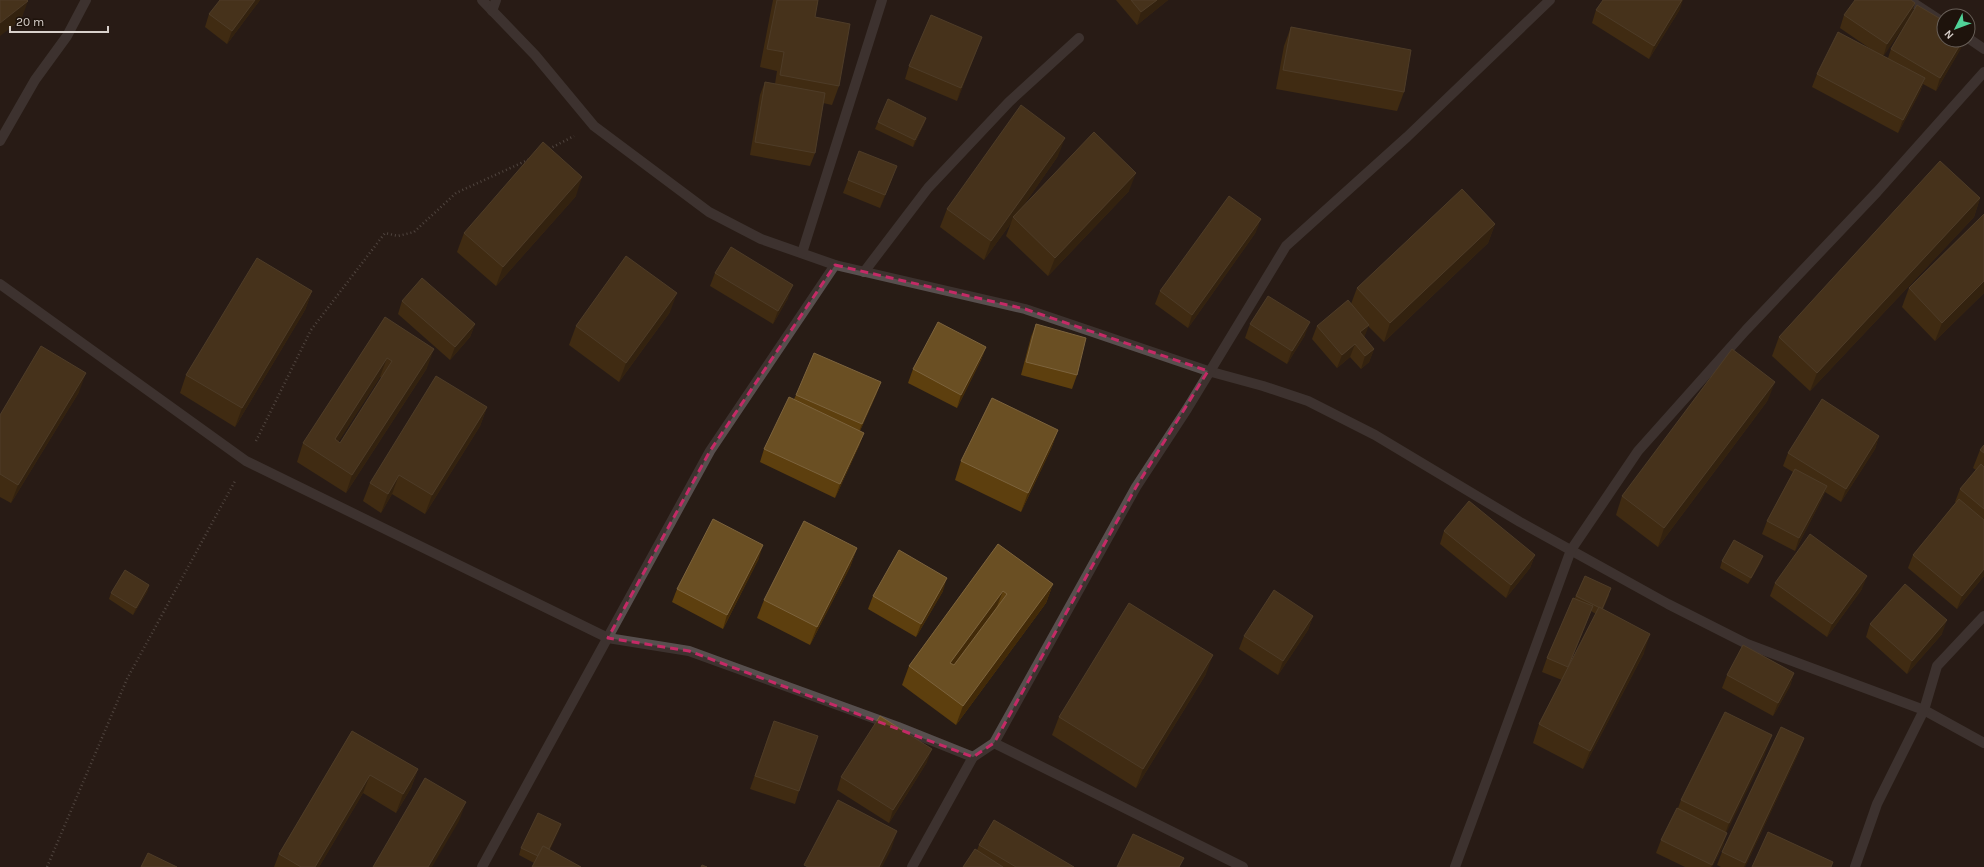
<svg xmlns="http://www.w3.org/2000/svg" width="1984" height="867" viewBox="0 0 1984 867" font-family="Karla,sans-serif">
	<style>
		.lines { fill: none; stroke-linecap: round; stroke-linejoin: round }
		.path { stroke: #807670; stroke-width: 2.5; stroke-dasharray: 1 3; stroke-linecap: butt }
		.minor { stroke: #574f4e; stroke-width: 10 }
		.wall { fill: #5d3f0e; fill-rule: evenodd }
		.shaded-wall { fill: #422a08 }
		.building { fill: #6a4f23; stroke: #7c633d; fill-rule: evenodd }
		.marked { fill: none; stroke: #c42a66; stroke-width: 3; stroke-dasharray: 8 5; stroke-linejoin: round }
	</style>
	<rect width="100%" height="100%" fill="#281c15"/>
	<g class="lines">
		<!-- path -->
		<g class="path">
			<polyline points="549,149 574,136"/>
			<polyline points="256,441 311,330 385,233 398,236 414,232 456,193 530,159"/>
			<polyline points="47,867 127,679 235,481"/>
		</g>
		<!-- minor -->
		<g class="minor">
			<polyline points="482,0 535,55 594,126 709,212 761,239 835,265 1025,309 1208,371 1263,386 1308,401 1375,435 1520,522 1668,604 1747,644 1924,710 1984,743"/>
			<polyline points="1909,0 1944,23"/>
			<polyline points="492,11 496,0"/>
			<polyline points="1968,38 1984,49"/>
			<polyline points="0,141 35,80 67,36 86,0"/>
			<polyline points="802,253 882,0"/>
			<polyline points="864,272 928,188 1009,102 1079,38"/>
			<polyline points="0,284 246,461 608,638 689,651 898,727 973,757"/>
			<polyline points="994,743 1243,867"/>
			<polyline points="482,867 710,451 835,265"/>
			<polyline points="912,867 973,757 994,743 1136,487 1187,409 1286,246 1407,137 1550,0"/>
			<polyline points="1455,867 1571,550 1638,451 1746,330 1877,192 1984,72"/>
			<polyline points="1855,867 1877,804 1924,710 1937,666 1984,616"/>
		</g>
	</g>
	<!-- wall -->
	<g class="wall">
		<polygon points="260,0 227,44 205,27 209,14"/>
		<polygon points="773,0 818,0 815,17 839,86 832,105 823,103 815,153 810,166 750,155 760,95 765,82 775,84 777,71 760,67"/>
		<polygon points="1116,0 1168,0 1137,25"/>
		<path d="M1915 3 1911 16 1961 48 1936 91 1923 84 1920 92 1898 133 1812 87 1817 74 1872 50 1840 28 1844 15ZM1910 16 1891 49 1888 58 1883 56Z"/>
		<polygon points="1680,9 1649,59 1592,23 1596,10"/>
		<polygon points="1291,27 1404,92 1397,111 1276,89 1284,46"/>
		<polygon points="977,50 957,101 905,79 909,66"/>
		<polygon points="926,118 924,124 913,147 875,129 878,122"/>
		<polygon points="1058,156 1021,209 1129,191 1048,276 1006,236 1011,223 984,260 940,227 947,209"/>
		<polygon points="892,179 880,208 843,193 848,180"/>
		<polygon points="576,196 496,286 457,252 464,233"/>
		<polygon points="1980,198 1974,217 1810,391 1772,356 1779,337"/>
		<polygon points="1984,214 1984,293 1935,341 1902,307 1909,288"/>
		<polygon points="1495,224 1488,243 1384,342 1368,326 1364,337 1374,349 1369,362 1361,369 1350,357 1337,368 1312,339 1317,326 1351,304 1357,288"/>
		<polygon points="1256,232 1188,328 1155,304 1160,291"/>
		<polygon points="715,273 788,298 773,324 710,286"/>
		<polygon points="312,291 305,310 235,427 180,393 186,375"/>
		<polygon points="402,301 475,324 470,337 450,360 398,314"/>
		<polygon points="670,312 619,382 569,345 576,326"/>
		<path d="M385 317 427 368 346 493 297 462 303 443ZM380 377 382 378 340 443 338 442Z"/>
		<polygon points="1036,324 1077,375 1072,389 1021,375 1031,337"/>
		<polygon points="1250,324 1305,335 1287,364 1245,338"/>
		<polygon points="986,347 981,360 957,408 908,383 913,369"/>
		<polygon points="881,382 876,395 860,431 864,433 859,446 835,498 760,462 764,449 794,399 796,395"/>
		<polygon points="79,392 11,503 0,497 0,415"/>
		<polygon points="1768,400 1658,547 1616,515 1622,496"/>
		<polygon points="487,407 480,426 425,514 392,494 381,513 363,501 370,483"/>
		<polygon points="1058,430 1051,449 1021,512 955,480 961,461"/>
		<polygon points="1879,436 1875,449 1841,502 1825,492 1822,499 1795,551 1762,534 1767,521 1793,472 1783,466 1788,453"/>
		<polygon points="1984,445 1984,576 1957,609 1908,568 1913,555 1956,502 1955,502 1960,489 1976,470 1973,468 1980,450"/>
		<polygon points="1444,531 1535,555 1530,568 1506,598 1440,544"/>
		<polygon points="998,544 1053,584 1046,603 956,725 902,685 909,666"/>
		<polygon points="857,548 850,567 810,645 757,618 764,600"/>
		<polygon points="759,558 723,629 672,602 677,589"/>
		<polygon points="1722,561 1761,562 1748,584 1720,568"/>
		<path d="M1585 576 1609 595 1603 609 1644 653 1583 769 1533 743 1539 724 1562 680 1542 672 1547 658ZM1591 611 1596 614 1566 673 1588 619Z"/>
		<polygon points="1775,583 1862,589 1827,637 1770,596"/>
		<polygon points="149,585 147,592 133,615 109,599 111,593"/>
		<polygon points="943,591 916,637 868,609 873,596"/>
		<polygon points="1313,616 1308,630 1278,675 1239,649 1244,636"/>
		<polygon points="1870,624 1942,634 1907,674 1866,637"/>
		<polygon points="1794,673 1790,686 1773,716 1722,688 1727,675"/>
		<polygon points="1206,674 1136,788 1052,735 1059,717"/>
		<polygon points="352,731 418,769 411,788 396,813 363,793 319,867 274,867 279,854"/>
		<polygon points="769,734 799,791 795,804 750,789"/>
		<polygon points="1804,738 1799,752 1745,867 1721,867 1717,865 1722,852"/>
		<polygon points="1765,754 1726,832 1723,846 1712,867 1685,867 1656,853 1661,840 1678,808 1681,800"/>
		<polygon points="927,762 889,823 837,790 841,777"/>
		<polygon points="561,824 550,849 534,863 519,855 521,848"/>
		<polygon points="979,845 1074,867 963,867 977,850"/>
	</g>
	<!-- shaded-wall -->
	<g class="shaded-wall">
		<polygon points="255,0 260,0 227,44 232,31"/>
		<polygon points="1157,0 1168,0 1137,25 1141,12"/>
		<polygon points="1682,0 1683,0 1680,9 1649,59 1654,46"/>
		<polygon points="28,1 21,20 0,36 0,23"/>
		<polygon points="1915,3 1911,16 1883,57 1887,44"/>
		<polygon points="982,37 977,50 957,101 961,88"/>
		<polygon points="1963,40 1964,40 1961,48 1936,91 1940,78"/>
		<polygon points="1925,78 1920,92 1898,133 1903,120"/>
		<polygon points="926,118 924,124 913,147 915,140"/>
		<polygon points="1065,138 1058,156 1014,219 1013,217 1011,223 984,260 991,241"/>
		<polygon points="897,166 892,179 880,208 885,195"/>
		<polygon points="1136,173 1129,191 1048,276 1055,258"/>
		<polygon points="582,177 576,196 496,286 503,267"/>
		<polygon points="1980,198 1974,217 1810,391 1817,373"/>
		<polygon points="1261,219 1256,232 1188,328 1192,315"/>
		<polygon points="1495,224 1488,243 1384,342 1390,323"/>
		<polygon points="1984,281 1984,293 1935,341 1942,323"/>
		<polygon points="793,285 788,298 773,324 778,311"/>
		<polygon points="312,291 305,310 235,427 242,408"/>
		<polygon points="677,293 670,312 619,382 626,363"/>
		<polygon points="1310,322 1305,335 1287,364 1292,351"/>
		<polygon points="475,324 470,337 450,360 455,347"/>
		<polygon points="1369,325 1364,338 1355,345 1360,332"/>
		<polygon points="1355,344 1350,357 1337,368 1342,355"/>
		<polygon points="986,347 981,360 957,408 961,395"/>
		<polygon points="434,349 427,368 346,493 352,475"/>
		<polygon points="1374,349 1369,362 1361,369 1365,356"/>
		<polygon points="387,358 380,377 328,458 335,439"/>
		<polygon points="86,373 79,392 11,503 18,485"/>
		<polygon points="881,382 876,395 857,437 862,424"/>
		<polygon points="1775,382 1768,400 1658,547 1664,528"/>
		<polygon points="487,407 480,426 425,514 432,495"/>
		<polygon points="1058,430 1051,449 1021,512 1028,493"/>
		<polygon points="864,433 859,446 835,498 840,484"/>
		<polygon points="1879,436 1875,449 1841,502 1846,489"/>
		<polygon points="399,475 392,494 381,513 388,494"/>
		<polygon points="1827,486 1822,499 1795,551 1799,538"/>
		<polygon points="763,545 759,558 723,629 727,615"/>
		<polygon points="857,548 850,567 810,645 817,627"/>
		<polygon points="1535,555 1530,568 1506,598 1511,585"/>
		<polygon points="1763,556 1761,562 1748,584 1751,578"/>
		<polygon points="1984,569 1984,576 1957,609 1962,596"/>
		<polygon points="1867,576 1862,589 1827,637 1832,624"/>
		<polygon points="947,578 943,591 916,637 921,624"/>
		<polygon points="1053,584 1046,603 956,725 963,706"/>
		<polygon points="149,585 147,592 133,615 136,608"/>
		<polygon points="1003,591 996,609 943,681 950,663"/>
		<polygon points="1593,606 1588,619 1563,680 1568,667"/>
		<polygon points="1313,616 1308,630 1278,675 1283,661"/>
		<polygon points="1947,620 1942,634 1907,674 1912,661"/>
		<polygon points="1650,634 1644,653 1583,769 1590,751"/>
		<polygon points="1213,655 1206,674 1136,788 1143,769"/>
		<polygon points="1794,673 1790,686 1773,716 1778,703"/>
		<polygon points="1772,735 1765,754 1722,842 1729,823"/>
		<polygon points="1804,738 1799,752 1745,867 1744,867"/>
		<polygon points="932,749 927,762 889,823 893,810"/>
		<polygon points="418,769 411,788 396,813 403,794"/>
		<polygon points="370,775 363,793 319,867 315,867"/>
		<polygon points="466,802 459,821 432,867 428,867"/>
		<polygon points="561,824 559,831 542,866 544,860"/>
		<polygon points="897,831 891,850 882,867 879,867"/>
		<polygon points="1727,833 1723,846 1712,867 1711,867"/>
	</g>
	<!-- building -->
	<g class="building">
		<polygon points="0,0 27,0 28,1 0,23"/>
		<polygon points="220,0 255,0 232,31 209,14"/>
		<polygon points="777,0 818,0 815,17 850,24 839,86 780,75 784,52 767,49"/>
		<polygon points="1131,0 1157,0 1141,12"/>
		<polygon points="1603,0 1682,0 1654,46 1596,10"/>
		<polygon points="1855,0 1911,0 1915,3 1887,44 1844,15"/>
		<polygon points="1917,5 1944,21 1944,40 1963,40 1940,78 1891,49"/>
		<polygon points="931,15 982,37 961,88 909,66"/>
		<polygon points="1291,27 1411,50 1404,92 1283,70"/>
		<polygon points="1838,32 1925,78 1903,120 1817,74"/>
		<polygon points="765,82 825,93 815,153 755,142"/>
		<polygon points="888,99 926,118 915,140 878,122"/>
		<polygon points="1021,105 1065,138 991,241 947,209"/>
		<polygon points="1094,132 1136,173 1055,258 1013,217"/>
		<polygon points="543,142 582,177 503,267 464,233"/>
		<polygon points="859,151 897,166 885,195 848,180"/>
		<polygon points="1940,161 1980,198 1817,373 1779,337"/>
		<polygon points="1462,189 1495,224 1390,323 1357,288"/>
		<polygon points="1229,196 1261,219 1192,315 1160,291"/>
		<polygon points="1984,214 1984,281 1942,323 1909,288"/>
		<polygon points="731,247 793,285 778,311 715,273"/>
		<polygon points="626,256 677,293 626,363 576,326"/>
		<polygon points="257,258 312,291 242,408 186,375"/>
		<polygon points="422,278 475,324 455,347 402,301"/>
		<polygon points="1268,296 1310,322 1292,351 1250,324"/>
		<polygon points="1348,300 1369,325 1360,332 1374,349 1365,356 1355,344 1342,355 1317,326"/>
		<path d="M385 317 434 349 352 475 303 443ZM387 358 392 361 340 443 335 439Z"/>
		<polygon points="938,322 986,347 961,395 913,369"/>
		<polygon points="1036,324 1086,338 1077,375 1026,362"/>
		<polygon points="41,346 86,373 18,485 0,474 0,415"/>
		<polygon points="1732,349 1775,382 1664,528 1622,496"/>
		<polygon points="814,353 881,382 862,424 796,395"/>
		<polygon points="436,376 487,407 432,495 399,475 388,494 370,483"/>
		<polygon points="789,397 864,433 840,484 764,449"/>
		<polygon points="992,398 1058,430 1028,493 961,461"/>
		<polygon points="1822,399 1879,436 1846,489 1788,453"/>
		<polygon points="1984,445 1984,453 1980,450"/>
		<polygon points="1981,464 1984,467 1984,509 1960,489"/>
		<polygon points="1795,469 1827,486 1799,538 1767,521"/>
		<polygon points="1959,499 1984,520 1984,569 1962,596 1913,555"/>
		<polygon points="1469,501 1535,555 1511,585 1444,531"/>
		<polygon points="713,519 763,545 727,615 677,589"/>
		<polygon points="804,521 857,548 817,627 764,600"/>
		<polygon points="1810,534 1867,576 1832,624 1775,583"/>
		<polygon points="1734,540 1763,556 1751,578 1722,561"/>
		<path d="M998 544 1053 584 963 706 909 666ZM1003 591 1007 594 954 665 950 663Z"/>
		<polygon points="899,550 947,578 921,624 873,596"/>
		<polygon points="125,570 149,585 136,608 111,593"/>
		<polygon points="1585,576 1611,588 1602,609 1576,596"/>
		<polygon points="1905,584 1947,620 1912,661 1870,624"/>
		<polygon points="1274,590 1313,616 1283,661 1244,636"/>
		<polygon points="1573,598 1593,606 1568,667 1547,658"/>
		<polygon points="1129,603 1213,655 1143,769 1059,717"/>
		<polygon points="1599,607 1650,634 1590,751 1539,724"/>
		<polygon points="1743,645 1794,673 1778,703 1727,675"/>
		<polygon points="1725,712 1772,735 1729,823 1681,800"/>
		<polygon points="880,716 932,749 893,810 841,777"/>
		<polygon points="774,721 818,736 799,791 755,776"/>
		<polygon points="1781,727 1804,738 1745,863 1722,852"/>
		<polygon points="352,731 418,769 403,794 370,775 315,867 301,867 279,854"/>
		<polygon points="425,778 466,802 428,867 373,867"/>
		<polygon points="838,800 897,831 879,867 808,867 804,865"/>
		<polygon points="1677,808 1727,833 1712,865 1661,840"/>
		<polygon points="538,813 561,824 549,849 543,846 538,856 521,848"/>
		<polygon points="994,820 1074,867 1016,867 979,845"/>
		<polygon points="1768,832 1833,862 1831,867 1752,867"/>
		<polygon points="1133,834 1184,858 1179,867 1117,867"/>
		<polygon points="543,846 581,867 532,867"/>
		<polygon points="975,849 1003,867 963,867"/>
		<polygon points="148,853 177,867 141,867"/>
		<polygon points="702,865 707,867 701,867"/>
	</g>
	<!-- marked area -->
	<path d="M0 0H1984V867H0ZM835 265 1025 309 1208 371 1136 487 994 743 973 757 689 651 608 638 710 451Z" fill="#281c15" fill-opacity=".55" fill-rule="evenodd"/>
	<path class="marked" d="M835 265 1025 309 1208 371 1136 487 994 743 973 757 689 651 608 638 710 451Z"/>
	<!-- north arrow -->
	<g transform="translate(1956 28) rotate(228)"><circle r="19" fill="#1e130c" stroke="#685f58"/>
	<path d="M0-3L7 15L0 10L-7 15Z" fill="#50d398"/>
	<text y="-6" font-size="11" font-weight="bold" text-anchor="middle" fill="#d8d0cb">N</text>
	</g>
	<!-- scale -->
	<path d="M10 26v6h98v-6" fill="none" stroke="#d8d0cb" stroke-width="2"/>
	<text x="16" y="26" font-size="12" fill="#d8d0cb" stroke="#1e130c" stroke-width="3" paint-order="stroke">20 m</text>
</svg>
